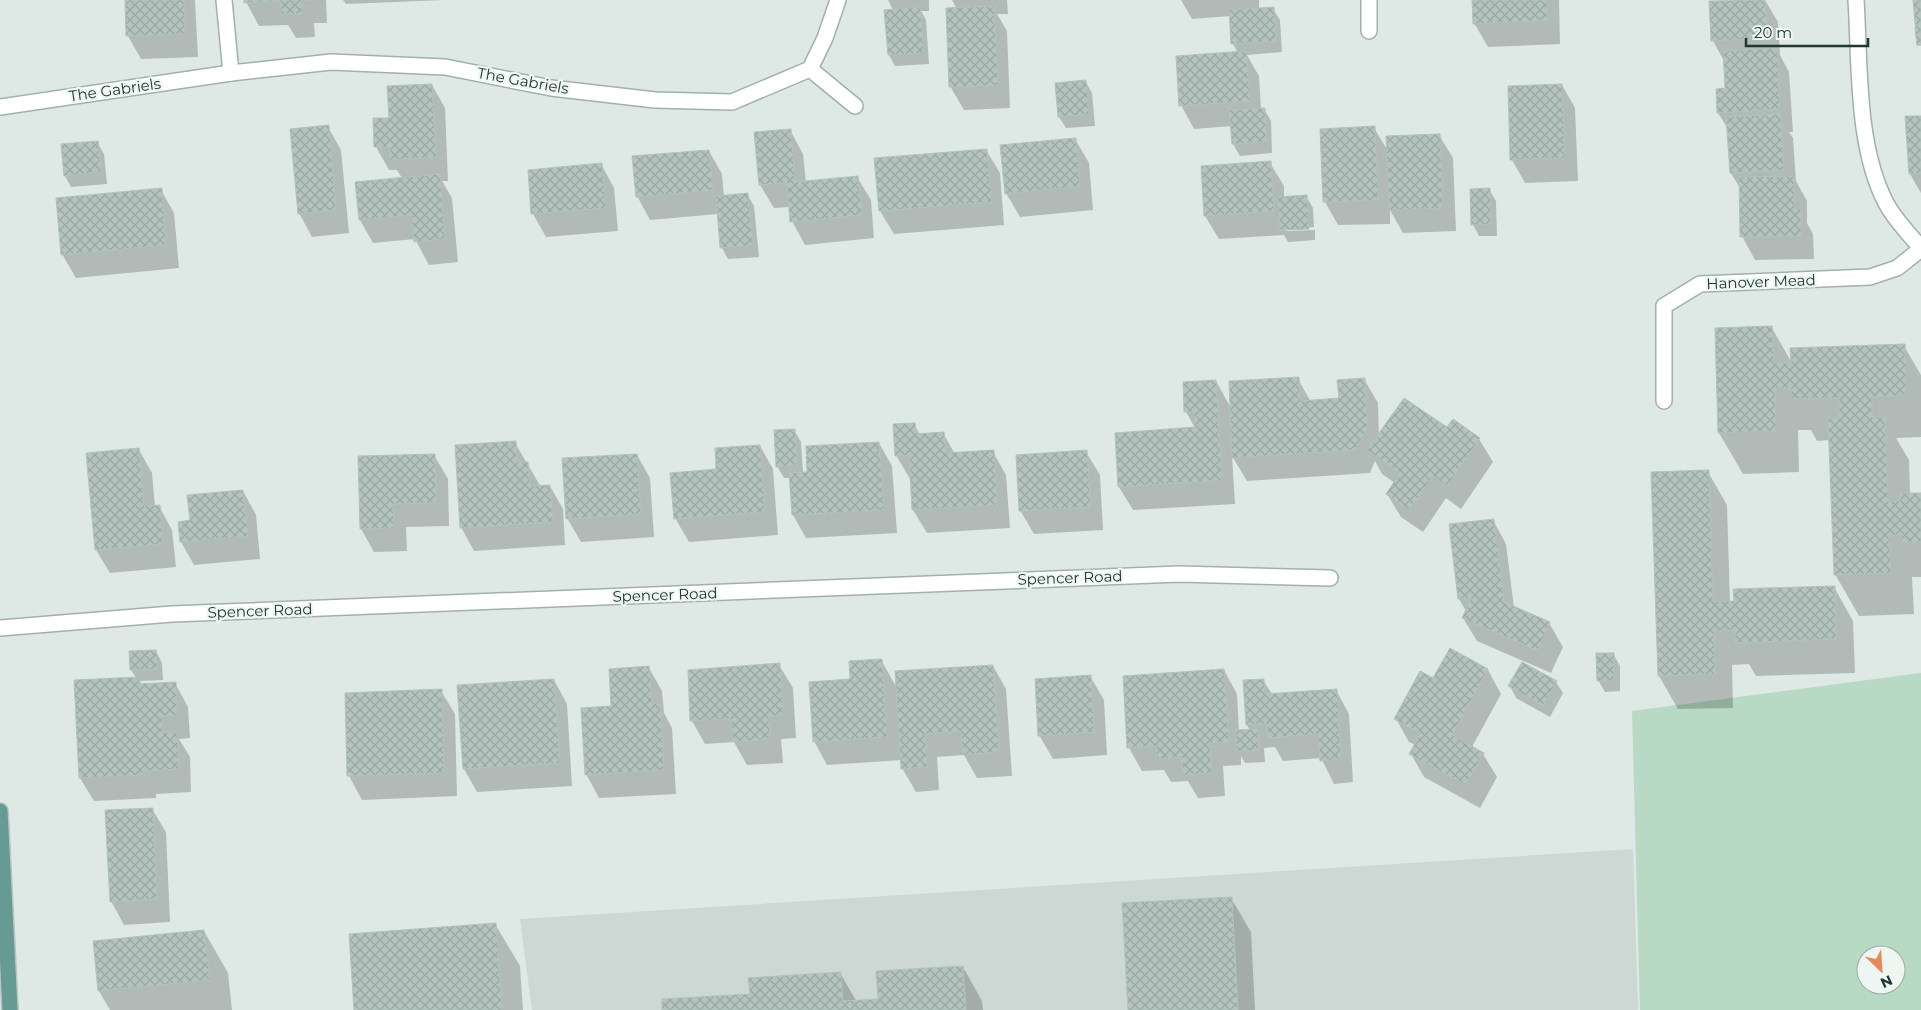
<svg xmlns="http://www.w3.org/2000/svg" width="1921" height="1010" viewBox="0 0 1921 1010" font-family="Montserrat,sans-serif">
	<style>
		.built { fill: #cdd8d4 }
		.garden { fill: #b8d9c3; fill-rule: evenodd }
		.shadow { fill: #0003 }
		.building { fill: url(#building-cross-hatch); stroke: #b1c2bc }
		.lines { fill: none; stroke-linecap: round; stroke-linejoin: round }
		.street-casing { stroke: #a2b0ac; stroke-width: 18 }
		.primary-casing { stroke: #bcc3c2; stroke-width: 18 }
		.street { stroke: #fff; stroke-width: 15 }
		.primary { stroke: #659b92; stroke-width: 15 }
		.labels { text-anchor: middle; stroke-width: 4.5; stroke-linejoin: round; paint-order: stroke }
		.street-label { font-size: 15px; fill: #213733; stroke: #eef6f2 }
	</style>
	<defs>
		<pattern id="building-cross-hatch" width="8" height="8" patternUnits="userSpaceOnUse" patternTransform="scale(1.25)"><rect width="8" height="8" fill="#b4c3be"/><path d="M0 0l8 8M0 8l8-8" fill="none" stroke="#9aa8a4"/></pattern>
	</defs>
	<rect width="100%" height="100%" fill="#dee9e5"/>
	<!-- built -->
	<polygon class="built" points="1633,849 1638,1010 532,1010 520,919"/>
	<!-- garden -->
	<path class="garden" d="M1921 673V1010H1640L1632 711ZM1866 955H1896V985H1866Z"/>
	<!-- shadow -->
	<g class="shadow">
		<polygon points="126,0 195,0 198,57 141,59 128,36"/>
		<polygon points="245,0 326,0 327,23 314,23 315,37 296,38 288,25 259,26"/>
		<polygon points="343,0 445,0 346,4"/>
		<polygon points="888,0 929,0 929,11 921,11 926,20 929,64 895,66 889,55 893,10"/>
		<polygon points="952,0 1007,0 1008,14 997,14 1007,31 1010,108 964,110 950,86 957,9"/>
		<polygon points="1181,0 1259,0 1259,10 1273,9 1280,20 1282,52 1247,55 1259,76 1261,109 1264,109 1271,121 1272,153 1240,156 1233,144 1232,126 1194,129 1181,105 1238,53 1233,44 1231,16 1192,19"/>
		<polygon points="1473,0 1559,0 1560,44 1488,47 1474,23"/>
		<polygon points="1742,0 1765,0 1778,22 1780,55 1789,72 1793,132 1789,132 1793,138 1796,181 1807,201 1807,223 1813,234 1814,259 1755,260 1742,236 1741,190 1731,173 1728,129 1718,113 1726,89 1724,61 1713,41 1710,2"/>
		<polygon points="1085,81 1092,93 1095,126 1066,128 1059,117"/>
		<polygon points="432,85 445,108 448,181 442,181 452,198 458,262 429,265 415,239 373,243 360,220 356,183 402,178 397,170 389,170 376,147 390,119"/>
		<polygon points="1562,85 1575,108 1578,181 1525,183 1512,160 1509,87"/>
		<polygon points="1921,117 1921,193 1910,174"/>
		<polygon points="328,127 341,150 349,233 312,237 299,213"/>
		<polygon points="1374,128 1388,151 1439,135 1453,158 1456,231 1403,233 1390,210 1390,224 1338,225 1325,202 1322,130"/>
		<polygon points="790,130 803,154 806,182 857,177 871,200 874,238 805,245 792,221 790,207 774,208 760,185"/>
		<polygon points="1075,139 1089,163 1093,210 1020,217 1006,193"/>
		<polygon points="97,142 104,154 107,184 71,187 65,176"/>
		<polygon points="986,150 1000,173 1004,225 894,234 880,211"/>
		<polygon points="709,151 722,174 724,197 747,194 754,206 759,257 728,259 722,248 718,214 650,220 637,196"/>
		<polygon points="1270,163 1284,186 1284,197 1306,196 1313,208 1314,227 1286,229 1286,231 1315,230 1315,240 1288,242 1284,235 1219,239 1205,216"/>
		<polygon points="601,164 614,188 618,231 546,237 533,214 529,171"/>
		<polygon points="1489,189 1496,201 1497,236 1479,236 1473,225"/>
		<polygon points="161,190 174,213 179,268 76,278 62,254"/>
		<polygon points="1772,328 1792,363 1904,346 1921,375 1921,437 1896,438 1909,460 1910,494 1921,494 1921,577 1912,577 1914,614 1859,616 1835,574 1830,440 1817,441 1811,430 1798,430 1799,472 1743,474 1719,433"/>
		<polygon points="1298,379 1311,402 1340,400 1364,379 1378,403 1379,436 1447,429 1479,439 1493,462 1461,509 1446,498 1423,532 1401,517 1387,494 1395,483 1382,474 1375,461 1370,473 1247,481 1232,456 1235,504 1133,510 1119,487 1195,428 1186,412 1184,383 1216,381 1231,408"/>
		<polygon points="914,424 920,435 943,433 955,454 993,452 1006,475 1010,528 927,533 913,510 912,479 910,479 896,455"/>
		<polygon points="794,430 801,442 803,473 809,473 879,443 892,466 897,533 806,538 793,515 791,478 784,478 777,466"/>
		<polygon points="515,443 541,487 550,486 563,509 565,545 474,551 461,527"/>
		<polygon points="760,446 773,469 778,535 689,542 675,518 717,470"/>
		<polygon points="139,450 152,473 155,507 159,506 172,530 176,567 110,573 96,550 88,455"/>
		<polygon points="1086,452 1100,475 1103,530 1034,534 1020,510"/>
		<polygon points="434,455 448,479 449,526 406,527 407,551 374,552 361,529"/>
		<polygon points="637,455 650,478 654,537 581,542 567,518"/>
		<polygon points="1708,472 1727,505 1730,602 1834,587 1853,621 1855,673 1756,676 1749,664 1732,665 1733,708 1678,709 1659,676"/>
		<polygon points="243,491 256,515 260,559 194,565 181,542 179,523 191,521"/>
		<polygon points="1493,520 1506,544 1514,608 1549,623 1563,647 1551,673 1477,641 1463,618 1466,611 1459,599"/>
		<polygon points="1450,649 1488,670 1501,694 1472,747 1483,754 1497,777 1480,808 1424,777 1411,754 1415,745 1409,742 1396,719 1434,680"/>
		<polygon points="156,651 162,663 163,680 140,681 142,685 175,683 188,707 190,738 179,739 190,757 191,792 156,794 156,798 94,801 80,778 137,679 131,670"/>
		<polygon points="1613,654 1620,666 1620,691 1605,692 1598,680"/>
		<polygon points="881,660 897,688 993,666 1006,689 1012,776 977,778 964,755 937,757 939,790 916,792 902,768 902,760 827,765 814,741 851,680"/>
		<polygon points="779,665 793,688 796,738 781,739 783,763 747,765 734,742 705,744 692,721"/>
		<polygon points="649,668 662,691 664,713 672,728 676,794 599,798 586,774 612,707"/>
		<polygon points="1224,670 1237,694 1239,731 1250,731 1247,725 1244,681 1263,680 1272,694 1336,690 1349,714 1353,782 1334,784 1321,758 1283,761 1275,747 1264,748 1265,762 1245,763 1241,756 1241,765 1223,766 1225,796 1198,798 1188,781 1171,782 1164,770 1142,771 1129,748"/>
		<polygon points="1090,676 1104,700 1107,755 1053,759 1039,735"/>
		<polygon points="554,680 567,704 572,786 477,792 464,769 459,686"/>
		<polygon points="1556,682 1563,693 1550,717 1516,698 1510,686"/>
		<polygon points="441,691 455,714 457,796 362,800 349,776 346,694"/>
		<polygon points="152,809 166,832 170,922 124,925 111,901"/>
		<polygon points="1231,898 1251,932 1255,1010 1129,1010"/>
		<polygon points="495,924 520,966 523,1010 355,1010"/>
		<polygon points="204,931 228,973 232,1010 110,1010 99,991"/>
		<polygon points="963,967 982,1001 983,1010 663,1010 751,995 840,973 857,1002 879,1000"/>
	</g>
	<!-- building -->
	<g class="building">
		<polygon points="125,0 184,0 185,34 126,36"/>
		<polygon points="244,0 312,0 302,0 302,14 281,14 280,1 244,3"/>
		<polygon points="1472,0 1547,0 1547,20 1473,24"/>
		<polygon points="1765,0 1767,38 1711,41 1709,1"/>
		<polygon points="1913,0 1921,0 1921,45 1917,45"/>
		<polygon points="994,6 998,85 949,87 946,8"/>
		<polygon points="920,7 924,53 888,55 884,10"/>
		<polygon points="1274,7 1276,41 1231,44 1229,10"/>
		<polygon points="1915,27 1921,27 1921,45 1917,45"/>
		<polygon points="1777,48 1780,109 1717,113 1716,89 1725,88 1723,51"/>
		<polygon points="1246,51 1250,101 1179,106 1176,56"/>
		<polygon points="1086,80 1089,114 1058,117 1055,83"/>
		<polygon points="432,84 436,157 390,160 390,147 374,147 373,118 389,118 387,86"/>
		<polygon points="1562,84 1565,158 1510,160 1508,86"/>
		<polygon points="1265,108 1266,142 1232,144 1229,110"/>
		<polygon points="1780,114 1784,170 1730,173 1726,117"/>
		<polygon points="1905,116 1921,116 1921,173 1909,174"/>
		<polygon points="329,125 336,210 298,214 290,129"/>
		<polygon points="1375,126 1378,200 1323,202 1320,129"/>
		<polygon points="791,129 795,182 858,176 862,215 790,222 787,183 759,185 754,132"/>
		<polygon points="1440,134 1443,208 1389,210 1386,136"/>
		<polygon points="1076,138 1080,186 1005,194 1000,145"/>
		<polygon points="98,141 101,172 64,176 61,144"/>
		<polygon points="987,149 992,202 879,211 874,158"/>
		<polygon points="709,150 713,190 636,197 632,156"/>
		<polygon points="1271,161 1274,211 1204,216 1201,166"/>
		<polygon points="602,163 606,208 531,214 528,170"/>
		<polygon points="440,174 445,239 414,242 412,215 359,220 355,182"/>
		<polygon points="1794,176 1795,209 1801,209 1801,236 1740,237 1739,177"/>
		<polygon points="162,188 166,245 61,255 56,198"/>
		<polygon points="1490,188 1491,224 1471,225 1470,189"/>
		<polygon points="748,193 753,245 720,248 716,196"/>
		<polygon points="1307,195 1309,229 1280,230 1278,197"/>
		<polygon points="1772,326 1774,363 1791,363 1790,348 1905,344 1906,395 1872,397 1872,417 1885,417 1888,502 1900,501 1900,493 1921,493 1921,542 1901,542 1901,535 1889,535 1891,573 1834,575 1828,419 1839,418 1839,398 1792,399 1791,388 1775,388 1776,431 1718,433 1715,328"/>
		<polygon points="1299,377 1300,401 1339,398 1337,380 1365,378 1367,428 1356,450 1232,458 1229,381"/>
		<polygon points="1216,380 1222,480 1118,487 1115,433 1195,427 1194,412 1184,412 1183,382"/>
		<polygon points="1404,398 1447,427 1453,419 1480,438 1447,486 1433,476 1409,510 1386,494 1400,473 1367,450"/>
		<polygon points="915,423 916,434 944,432 946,453 994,450 997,505 912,510 909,455 895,456 893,424"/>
		<polygon points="795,429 797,465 776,467 774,430"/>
		<polygon points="516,441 517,462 528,462 530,486 550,485 553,522 460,528 455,445"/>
		<polygon points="879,442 884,510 792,515 789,473 807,472 806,446"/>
		<polygon points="760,445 765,512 674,519 670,473 716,469 715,448"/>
		<polygon points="139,448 144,506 160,505 163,544 95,550 86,453"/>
		<polygon points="1087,450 1091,507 1019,511 1016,455"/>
		<polygon points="435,454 436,503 393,504 394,528 360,529 358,456"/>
		<polygon points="637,454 641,514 566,519 562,458"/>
		<polygon points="1709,470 1713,602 1734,601 1733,589 1835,586 1836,639 1735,643 1735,630 1714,631 1715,674 1658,676 1651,472"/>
		<polygon points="243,490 248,536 180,542 178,522 190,520 187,495"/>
		<polygon points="1494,519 1504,602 1550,622 1538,651 1462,618 1471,598 1458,599 1449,524"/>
		<polygon points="1450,648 1488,669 1452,735 1484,753 1466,785 1409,754 1421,733 1394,719 1420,671 1433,678"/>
		<polygon points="156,650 157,669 130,670 129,651"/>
		<polygon points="1596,653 1614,653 1614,680 1597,681"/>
		<polygon points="882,659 887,737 813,742 809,682 850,679 849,661"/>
		<polygon points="1522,662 1557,681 1543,706 1508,686"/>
		<polygon points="780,663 783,715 769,716 770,739 733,742 731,719 690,721 688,670"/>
		<polygon points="993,665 999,752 963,755 961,731 925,734 927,767 901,769 895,671"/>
		<polygon points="649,666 652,704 660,703 664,770 585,775 581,708 611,706 609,669"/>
		<polygon points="1224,669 1229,742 1210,743 1212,773 1183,775 1182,757 1156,759 1156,746 1127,748 1123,676"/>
		<polygon points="1091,675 1094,732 1038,736 1035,679"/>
		<polygon points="139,677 139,684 176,682 177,715 162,716 162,733 177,732 179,769 143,771 143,775 79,778 74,680"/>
		<polygon points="554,679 560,763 463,769 457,685"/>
		<polygon points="1264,679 1265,694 1337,689 1341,759 1320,761 1318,734 1268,738 1267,724 1246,725 1243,680"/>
		<polygon points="442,689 444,773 347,776 345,693"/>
		<polygon points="1257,729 1259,750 1237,751 1235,730"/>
		<polygon points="153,808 157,899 110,902 105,810"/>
		<polygon points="1232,897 1238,1010 1128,1010 1122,903"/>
		<polygon points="496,923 502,1010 354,1010 349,934"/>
		<polygon points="204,930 210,980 98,991 93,941"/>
		<polygon points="963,966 966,1010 662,1010 662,999 750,994 748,978 841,972 843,1001 878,999 876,971"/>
	</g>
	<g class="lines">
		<!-- street casing -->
		<g class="street-casing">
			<g id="street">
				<polyline points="224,0 231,73"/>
				<path d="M1856 0C1860 63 1856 146 1886 203 1895 220 1909 234 1921 248"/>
				<polyline points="1369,31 1369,0"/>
				<polyline points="810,69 855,106"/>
				<polyline points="0,107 231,73 331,62 445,67 551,88 655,100 732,102 810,69 825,38 838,0"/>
				<polyline points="1664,401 1664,306 1700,284 1870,277 1897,268 1921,249"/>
				<polyline points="0,628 172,614 1179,574 1330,578"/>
			</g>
		</g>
		<!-- primary casing -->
		<g class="primary-casing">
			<polyline id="primary" points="0,811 10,1010"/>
		</g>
		<!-- street -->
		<use href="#street" class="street"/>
		<!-- primary -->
		<use href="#primary" class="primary"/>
	</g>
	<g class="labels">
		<!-- street labels -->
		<g class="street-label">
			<text transform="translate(523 81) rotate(10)" y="5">The Gabriels</text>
			<text transform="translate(115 90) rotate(-8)" y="5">The Gabriels</text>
			<text transform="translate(1761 282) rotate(-2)" y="5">Hanover Mead</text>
			<text transform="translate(1070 578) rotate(-2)" y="5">Spencer Road</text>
			<text transform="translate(665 595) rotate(-2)" y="5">Spencer Road</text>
			<text transform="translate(260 611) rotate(-2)" y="5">Spencer Road</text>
		</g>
	</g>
	<!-- north arrow -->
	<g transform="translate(1881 970) rotate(155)"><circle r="24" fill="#eef6f2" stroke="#9caaa6"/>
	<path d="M0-4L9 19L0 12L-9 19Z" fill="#e8895d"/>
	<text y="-8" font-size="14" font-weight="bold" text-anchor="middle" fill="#213733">N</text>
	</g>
	<!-- scale -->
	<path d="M1746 38v8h122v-8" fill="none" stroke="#213733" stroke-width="2.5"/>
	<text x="1754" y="38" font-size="15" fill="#213733" stroke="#eef6f2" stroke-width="4" paint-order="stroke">20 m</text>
</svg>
